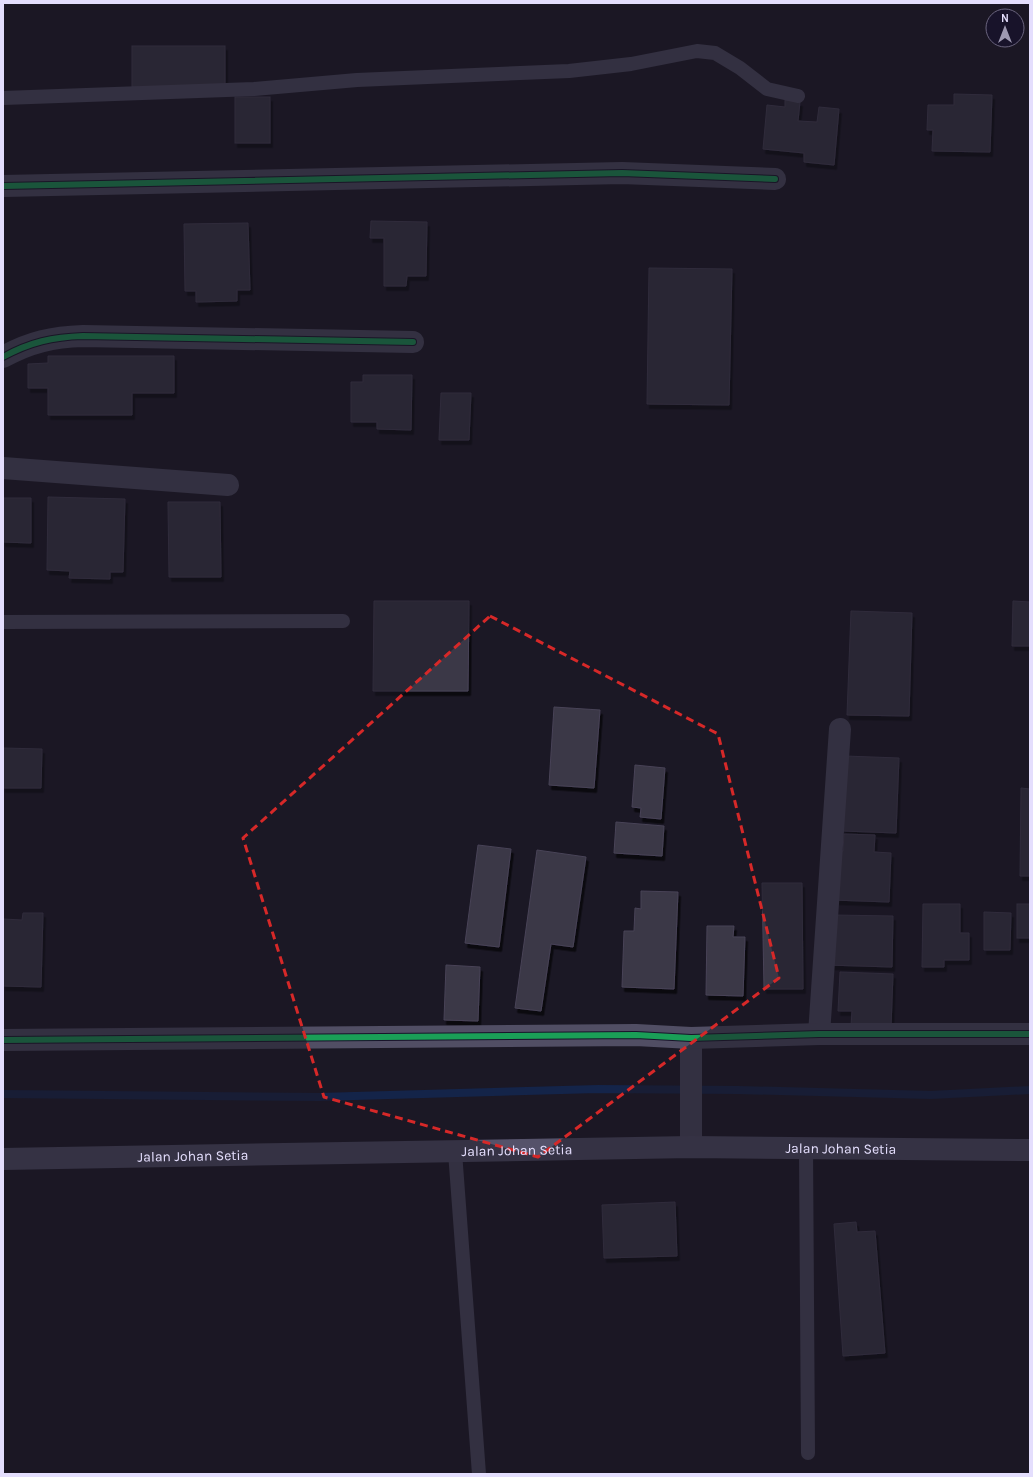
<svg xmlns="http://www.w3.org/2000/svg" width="1033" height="1477" viewBox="0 0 1033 1477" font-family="Karla,sans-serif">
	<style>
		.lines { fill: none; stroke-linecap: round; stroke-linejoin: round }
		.stream { stroke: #142449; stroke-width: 8 }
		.building { fill: #3b3746; stroke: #484357; filter: url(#shadow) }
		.lane { stroke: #514e64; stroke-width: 14 }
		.street { stroke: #514e64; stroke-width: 22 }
		.secondary { stroke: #55526a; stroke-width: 22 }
		.cycleway-casing { stroke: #18132a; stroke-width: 8 }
		.cycleway { stroke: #1a9f57; stroke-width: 6 }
		.marked { fill: none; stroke: #d62828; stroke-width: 3; stroke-dasharray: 8 5; stroke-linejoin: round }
		.labels { text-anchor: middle; stroke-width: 3; stroke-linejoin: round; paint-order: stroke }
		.street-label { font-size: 14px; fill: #e4defd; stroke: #18132a }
	</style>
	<defs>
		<filter id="shadow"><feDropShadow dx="2.5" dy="4.5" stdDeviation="0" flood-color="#0009"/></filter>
	</defs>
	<rect width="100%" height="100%" fill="#1b1825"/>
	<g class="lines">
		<!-- stream -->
		<polyline class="stream" points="3,1094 320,1097 598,1089 738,1090 931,1095 1030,1090"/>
	</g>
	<!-- building -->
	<g class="building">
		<rect x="132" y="46" width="93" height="41"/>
		<polygon points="954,94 992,95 990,152 932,151 933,130 927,130 928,105 954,105"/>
		<rect x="235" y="97" width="35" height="46"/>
		<polygon points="785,100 800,102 798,121 817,122 819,107 839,109 834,165 804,162 804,153 763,149 767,105 785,107"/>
		<polygon points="371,221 427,222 426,276 407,276 406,286 384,286 384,238 370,238"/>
		<polygon points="248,223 250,290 237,290 237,301 196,302 196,291 185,291 184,224"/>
		<polygon points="649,268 732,269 729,405 647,404"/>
		<polygon points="48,356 174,356 174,393 132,393 132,415 48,415 48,388 28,388 28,364 48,363"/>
		<polygon points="363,375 412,375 411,430 377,429 377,422 351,422 351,382 363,382"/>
		<polygon points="441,393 471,393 469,440 439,440"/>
		<polygon points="48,497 125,499 123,572 110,572 110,579 69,578 70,571 47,570"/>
		<polygon points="3,498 31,498 31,543 3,542"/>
		<polygon points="168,502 220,502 221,577 169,577"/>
		<polygon points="374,601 469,601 468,691 373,691"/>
		<polygon points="1013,601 1030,602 1030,646 1012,646"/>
		<polygon points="851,611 912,613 909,716 847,715"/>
		<polygon points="554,707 600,710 594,788 549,785"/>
		<polygon points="3,748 42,749 41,788 3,788"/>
		<polygon points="845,756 899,758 896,833 843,831"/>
		<polygon points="635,765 665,768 661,819 640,817 641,808 632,807"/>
		<polygon points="1021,788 1030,789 1030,876 1020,876"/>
		<polygon points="616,822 664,826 662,856 614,853"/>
		<polygon points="844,834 875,835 874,852 891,853 889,902 832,900 834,850 843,851"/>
		<polygon points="478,845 511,849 499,947 465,943"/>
		<polygon points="537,850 586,857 573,947 551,944 541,1011 515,1008"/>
		<polygon points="762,883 802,883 803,989 764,989"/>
		<polygon points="641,891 678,892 674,989 622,987 624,931 634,931 635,908 641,909"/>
		<polygon points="923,904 960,904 960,933 969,933 969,960 944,960 944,967 922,967"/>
		<rect x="1017" y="904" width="13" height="34"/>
		<polygon points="984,912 1011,913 1010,950 984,950"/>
		<polygon points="23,913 43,913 41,987 3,986 3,919 22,920"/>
		<polygon points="833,915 893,916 892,967 826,965"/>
		<polygon points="707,926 734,926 733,937 745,937 743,996 706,995"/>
		<polygon points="446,965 480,967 478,1021 444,1020"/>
		<polygon points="840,972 893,974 891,1027 851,1026 852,1011 838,1011"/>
		<polygon points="675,1202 677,1256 604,1258 602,1205"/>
		<polygon points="856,1222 857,1232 875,1231 885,1353 843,1356 834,1224"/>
	</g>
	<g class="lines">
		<!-- lane -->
		<g class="lane">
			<polyline points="3,98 254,89 357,80 569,71 631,64 697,51 715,53 740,68 767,89 798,96"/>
			<polyline points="3,622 343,621"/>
			<polyline points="806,1149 808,1453"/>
			<polyline points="455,1152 479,1474"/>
		</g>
		<!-- street -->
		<g class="street">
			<polyline points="3,186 622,173 775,179"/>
			<path d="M3 357C30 342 53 337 83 336L413 342"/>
			<polyline points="3,468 228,485"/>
			<polyline points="819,1034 840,729"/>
			<polyline points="691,1038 691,1147"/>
			<polyline points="3,1040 636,1035 691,1038 819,1034 1030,1034"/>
		</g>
		<!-- secondary -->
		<path class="secondary" id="s1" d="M3 1159 691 1147 1030 1150"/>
		<!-- cycleway casing -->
		<g class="cycleway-casing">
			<g id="cycleway">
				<polyline points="3,186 622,173 775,179"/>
				<path d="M3 357C30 342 53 337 83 336L413 342"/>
				<polyline points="3,1040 636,1035 691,1038 819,1034 1030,1034"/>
			</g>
		</g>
		<!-- cycleway -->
		<use href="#cycleway" class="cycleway"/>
	</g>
	<!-- marked area -->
	<path d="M0 0H1033V1477H0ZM490 616 718 734 779 978 538 1157 324 1097 243 838Z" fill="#1b1825" fill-opacity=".55" fill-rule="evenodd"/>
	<path class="marked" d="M490 616 718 734 779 978 538 1157 324 1097 243 838Z"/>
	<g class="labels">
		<!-- street labels -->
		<g class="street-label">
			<text dy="5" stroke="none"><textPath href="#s1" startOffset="838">Jalan Johan Setia</textPath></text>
			<text dy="5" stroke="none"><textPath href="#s1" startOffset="514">Jalan Johan Setia</textPath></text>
			<text dy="5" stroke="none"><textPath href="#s1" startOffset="190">Jalan Johan Setia</textPath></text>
		</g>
	</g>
	<!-- border -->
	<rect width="1033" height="1477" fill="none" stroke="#e4defd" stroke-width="8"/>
	<!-- north arrow -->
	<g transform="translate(1005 28)"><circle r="19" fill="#18132a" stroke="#6a647e"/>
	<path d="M0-3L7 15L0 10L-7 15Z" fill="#9e99b1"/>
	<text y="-6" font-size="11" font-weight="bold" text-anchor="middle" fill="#e4defd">N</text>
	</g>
</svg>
